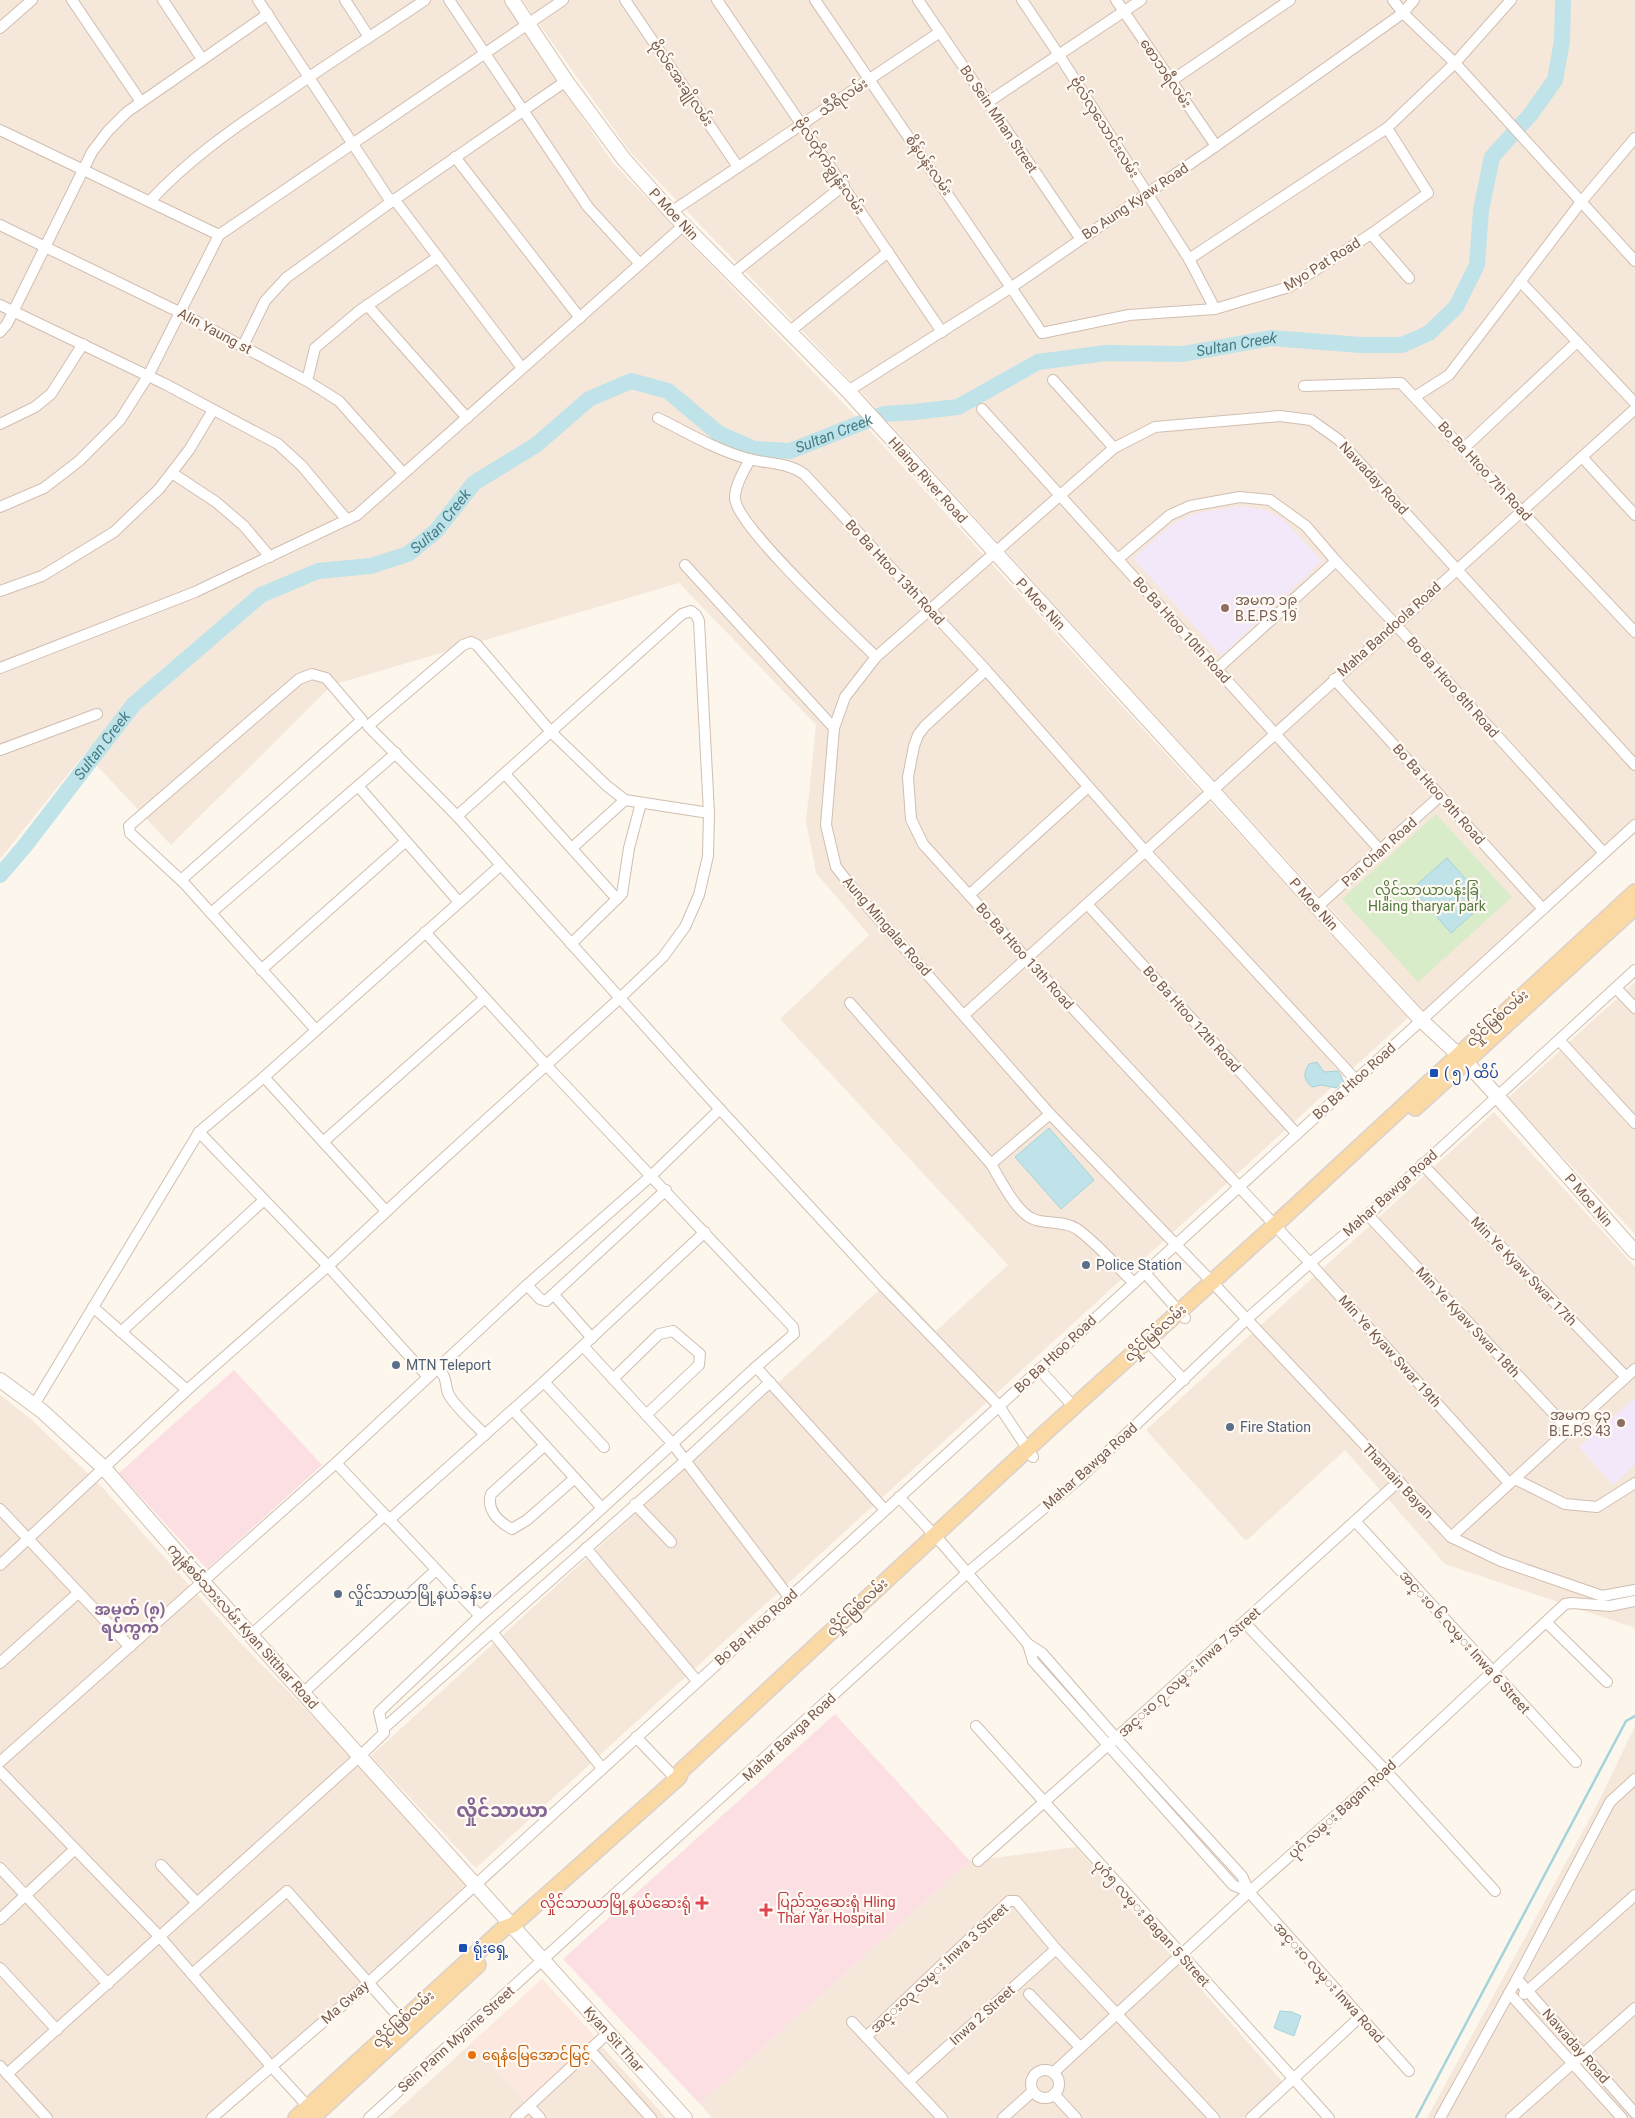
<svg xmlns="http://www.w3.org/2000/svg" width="1635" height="2118" viewBox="0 0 1635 2118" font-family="Roboto,'Noto Sans Myanmar',sans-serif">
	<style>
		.residential { fill: #f5e8da }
		.commercial { fill: #fde8e0 }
		.education { fill: #f3e8fa }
		.medical { fill: #fbdfe3 }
		.green { fill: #d8ecc9 }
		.water { fill: #bfe3e8; stroke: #a5d3da }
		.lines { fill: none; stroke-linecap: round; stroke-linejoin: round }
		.stream { stroke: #a5d3da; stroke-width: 2.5 }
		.river { stroke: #bfe3e8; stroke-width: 16 }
		.street-casing { stroke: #d1beb0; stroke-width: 12 }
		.secondary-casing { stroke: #d6c0b0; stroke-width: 16 }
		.primary-casing { stroke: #dad1cd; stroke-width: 18 }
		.street { stroke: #fff; stroke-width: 10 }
		.secondary { stroke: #fff; stroke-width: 14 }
		.primary { stroke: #fbd9a5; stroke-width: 15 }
		.education-dot { fill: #8d6e63; stroke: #fffaf3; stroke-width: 2 }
		.transit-dot { fill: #1a4fb4; stroke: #fffaf3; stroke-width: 2 }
		.service-dot { fill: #5c6f8a; stroke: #fffaf3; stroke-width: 2 }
		.health-dot { fill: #e0444e; stroke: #fffaf3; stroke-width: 2 }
		.food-dot { fill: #e8710a; stroke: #fffaf3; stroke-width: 2 }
		.labels { text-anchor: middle; stroke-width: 4.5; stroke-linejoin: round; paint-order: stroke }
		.street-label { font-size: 14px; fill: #7a5c4d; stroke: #fffaf3 }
		.education-label { font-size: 14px; fill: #785e54; stroke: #fffaf3; text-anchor: start }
		.park-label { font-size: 14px; fill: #537a41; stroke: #fffaf3 }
		.transit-label { font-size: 14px; fill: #164399; stroke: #fffaf3; text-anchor: start }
		.service-label { font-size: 14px; fill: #4e5e75; stroke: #fffaf3; text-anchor: start }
		.health-label { font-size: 14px; fill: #be3a42; stroke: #fffaf3; text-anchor: start }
		.food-label { font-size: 14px; fill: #c56008; stroke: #fffaf3; text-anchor: start }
		.water-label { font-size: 15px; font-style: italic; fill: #437c86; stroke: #fffaf3 }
		.quarter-label { font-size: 16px; font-weight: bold; fill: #846695; stroke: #fffaf3 }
		.district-label { font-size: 19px; font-weight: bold; fill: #846695; stroke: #fffaf3 }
	</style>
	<rect width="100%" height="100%" fill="#fdf6ec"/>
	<!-- residential -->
	<g class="residential">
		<polygon points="0,0 503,0 613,163 870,431 1408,1018 476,1868 371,1756 889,1281 936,1331 1008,1265 780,1019 869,935 816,873 806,821 816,725 679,583 332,685 171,845 85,753 0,859"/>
		<polygon points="522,0 1635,0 1635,818 1424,1011 862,393 631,153"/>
		<polygon points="1635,982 1635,1234 1508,1098"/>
		<polygon points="1494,1112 1635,1267 1635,1628 1445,1564 1345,1450 1246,1541 1146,1430"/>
		<polygon points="0,1395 32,1420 102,1487 235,1637 476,1884 212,2118 0,2118"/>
		<polygon points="1635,1726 1635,2118 1427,2118 1596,1807"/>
		<polygon points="1076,1847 1282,2081 1243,2118 712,2118 700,2104 970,1861"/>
		<polygon points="542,1979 666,2118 389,2118"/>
	</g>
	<!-- commercial -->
	<polygon class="commercial" points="542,1979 599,2041 529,2106 471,2044"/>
	<!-- education -->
	<g class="education">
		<polygon points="1240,506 1265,510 1283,519 1322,561 1221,656 1133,558 1171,525 1192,514"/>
		<polygon points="1635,1398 1635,1465 1613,1485 1579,1447"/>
	</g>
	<!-- medical -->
	<g class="medical">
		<polygon points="234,1370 322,1465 207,1569 119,1473"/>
		<polygon points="835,1714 970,1861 700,2104 563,1959"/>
	</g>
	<!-- green -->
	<polygon class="green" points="1436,814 1512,897 1418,982 1342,899"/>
	<!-- water -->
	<g class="water">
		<polygon points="1447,858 1486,902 1451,933 1412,889"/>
		<path d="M1317 1062 1324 1072 1338 1071 1344 1082 1336 1088 1322 1085 1312 1087C1303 1079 1303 1074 1309 1064Z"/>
		<polygon points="1049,1128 1094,1180 1061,1209 1015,1157"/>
		<polygon points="1280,2011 1292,2012 1301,2016 1294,2036 1274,2028"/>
	</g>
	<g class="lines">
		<!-- stream -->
		<polyline class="stream" points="1416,2118 1626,1721 1635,1716"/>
		<!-- river -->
		<path class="river" id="s1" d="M0 875 24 847 134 704 261 595 318 571 371 566 408 554 436 531 474 483 536 445 589 399 631 381 668 391 718 433 754 449 790 451 884 414 914 412 958 407 1038 362 1106 353 1183 354 1271 338 1361 345H1402L1429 333 1456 307 1477 265 1481 210 1492 157 1530 115 1555 80 1562 41 1563 0"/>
		<!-- street casing -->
		<g class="street-casing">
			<g id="street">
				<polyline points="72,0 141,102"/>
				<polyline points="163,0 202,59"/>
				<polyline points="258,0 391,202"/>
				<polyline points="345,0 369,37"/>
				<polyline points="449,0 588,207 640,264"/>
				<polyline points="625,0 738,167"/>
				<polyline points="717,0 942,332"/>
				<polyline points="815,0 1042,333 1129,315 1215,309 1289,287 1371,234 1428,193 1387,128"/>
				<polyline points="918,0 1080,238"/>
				<polyline points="1022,0 1059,55 1189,259 1215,309"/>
				<polyline points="1116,0 1216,146"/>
				<polyline points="1393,0 1403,13 1455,63 1635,261"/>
				<polyline points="0,28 32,0"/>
				<polyline points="1171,81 1290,0"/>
				<polyline points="988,102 1141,0"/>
				<polyline points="0,130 219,235"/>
				<polyline points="455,157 580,318"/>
				<polyline points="394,199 522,368"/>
				<path d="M150 201C187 161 232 129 277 99 326 65 376 33 425 0"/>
				<polyline points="671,212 940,32"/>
				<polyline points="0,225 179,312 307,381 339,401 403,473"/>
				<polyline points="1371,234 1409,278"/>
				<polyline points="1189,259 1387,128 1455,63 1511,0"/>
				<polyline points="732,274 844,185"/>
				<polyline points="1520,281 1635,403"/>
				<polyline points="0,305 165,384 278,444 302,466 347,520"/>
				<polyline points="367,305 467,418"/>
				<polyline points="0,332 7,324 92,152 108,131 127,112 268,14"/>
				<polyline points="789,332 888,252"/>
				<polyline points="243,346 265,301 286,278 391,202 566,81"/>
				<polyline points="1053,380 1114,448"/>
				<polyline points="307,381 315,348 359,311 438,257"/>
				<polyline points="1304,386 1401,383 1635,632"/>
				<polyline points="848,391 1012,287 1216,146 1403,13 1414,0"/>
				<polyline points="1416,396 1449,375 1581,202 1635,138"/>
				<polyline points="982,409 1380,850"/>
				<path d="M658 418C688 433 716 450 749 459 768 464 787 462 804 474L986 670 1145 851 1356 1080"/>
				<polyline points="0,424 35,407 51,394 83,344"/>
				<polyline points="1463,449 1577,342"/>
				<polyline points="1582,457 1635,515"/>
				<path d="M750 459C744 471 735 485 735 498 735 525 852 633 876 657"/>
				<polyline points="172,473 216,502 244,526 270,557"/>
				<polyline points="0,507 44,488 79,461 120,420 148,376 219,235 563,0"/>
				<polyline points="1118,559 1170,515 1190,506 1240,497 1270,500 1306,526 1336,561 1395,624 1604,853"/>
				<polyline points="685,565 834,728"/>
				<polyline points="0,591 42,576 114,532 159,489 189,450 213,410"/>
				<polyline points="0,668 195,592 357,515 684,225"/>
				<polyline points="1217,669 1336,561"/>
				<polyline points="986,670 925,726 918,735 914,746 908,777 911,819 923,844 1026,958 1310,1263 1509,1483"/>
				<polyline points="1334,679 1543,909"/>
				<polyline points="0,750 97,714"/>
				<polyline points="1635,765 1339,440 1311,420 1280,416 1155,427 1114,448 876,657 845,697 834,728 826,825 836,867 862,900 1050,1114 1212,1282 1451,1537 1501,1561 1602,1596 1635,1590"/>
				<polyline points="505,774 617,899"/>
				<polyline points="358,786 459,902"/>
				<polyline points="709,813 625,800 607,786 551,732 477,645 471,642 463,645 368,726 457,816 705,1093 880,1283 999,1406 1033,1457"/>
				<polyline points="572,848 625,800"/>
				<polyline points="181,880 362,720 326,678 312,674 299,679 129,826 130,833 184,883 316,1030"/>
				<polyline points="969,895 1088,787"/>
				<polyline points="1087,904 1297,1134"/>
				<polyline points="1317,907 1440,796"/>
				<polyline points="211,913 396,753"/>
				<polyline points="571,944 622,894 629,848 641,803"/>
				<polyline points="261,970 406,841"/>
				<polyline points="1616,988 1635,1008"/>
				<polyline points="850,1003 991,1164 1050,1114"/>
				<polyline points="964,1015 1635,409"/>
				<polyline points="1559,1040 1635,1123"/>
				<polyline points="264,1077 386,1211"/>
				<polyline points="199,1132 328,1266 428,1377"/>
				<polyline points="323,1142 485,998"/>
				<path d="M991 1164C1000 1179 1018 1216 1036 1220 1049 1224 1065 1221 1077 1229 1098 1244 1115 1265 1134 1283"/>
				<polyline points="1422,1164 1626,1377"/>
				<polyline points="1368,1215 1569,1430"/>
				<polyline points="1145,1273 1185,1318"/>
				<polyline points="527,1285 540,1299 546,1301 666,1190"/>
				<polyline points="554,1295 592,1338"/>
				<polyline points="93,1307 187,1390"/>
				<polyline points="121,1332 264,1200"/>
				<polyline points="583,1346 672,1443 789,1597"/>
				<polyline points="1153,1347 1184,1380"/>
				<polyline points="756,1367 885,1510"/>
				<path d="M438 1368C448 1380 444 1380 448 1393 453 1405 476 1425 485 1435"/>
				<polyline points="1039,1369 1074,1407"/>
				<polyline points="613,1379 659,1334 673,1331 700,1354 699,1365 646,1415"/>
				<polyline points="544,1382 604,1447"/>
				<polyline points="34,1405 199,1132 264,1077 501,865"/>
				<polyline points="513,1410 602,1508"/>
				<path d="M545 1445 491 1494C486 1510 499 1522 512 1529L527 1520 575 1478"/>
				<polyline points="336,1463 480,1616"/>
				<polyline points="1515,1479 1565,1504 1597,1507 1635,1483"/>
				<polyline points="899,1497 940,1541 1028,1644 1042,1653 1116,1738 1242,1876 1249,1892 1409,2071"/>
				<polyline points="635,1504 671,1542"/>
				<polyline points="0,1509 130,1647"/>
				<polyline points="389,1520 544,1382 705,1232"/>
				<polyline points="1355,1521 1576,1762"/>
				<polyline points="1451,1537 1635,1369"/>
				<polyline points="586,1548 697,1681"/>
				<polyline points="0,1565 187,1390 328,1266 420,1180 620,998 663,957 685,927 699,895 708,856 709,813 699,621 696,615 691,611 682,614 457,816"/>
				<polyline points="1244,1622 1386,1771 1495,1891"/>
				<polyline points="1546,1622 1607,1682"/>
				<polyline points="492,1632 602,1768"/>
				<polyline points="251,1635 385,1515"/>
				<polyline points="1028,1644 1033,1661 1233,1885 1249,1892"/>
				<polyline points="0,1663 78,1593"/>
				<polyline points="303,1693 436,1570"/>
				<polyline points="976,1726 1329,2118"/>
				<polyline points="384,1728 685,1461 770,1382"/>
				<polyline points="636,1737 676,1779"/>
				<polyline points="0,1762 336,1463 527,1285 652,1175 720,1109"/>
				<polyline points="0,1771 160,1937 271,2066 312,2111"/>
				<polyline points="978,1861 1116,1738 1399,1481"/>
				<polyline points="161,1865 197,1903"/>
				<polyline points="0,1868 108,1984"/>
				<polyline points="0,1919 75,1849"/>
				<polyline points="0,1968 57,2030"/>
				<polyline points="192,1974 287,1891 405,2024"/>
				<polyline points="1517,1979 1635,2113"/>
				<polyline points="1509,1993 1622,2118"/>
				<polyline points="1029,1994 1080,2047"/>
				<polyline points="1524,1994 1635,1895"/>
				<polyline points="852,2022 942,2118"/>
				<polyline points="866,2037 1009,1901 1016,1901 1056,1949 1214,2118"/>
				<polyline points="590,2050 651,2118"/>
				<polyline points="0,2066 47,2118"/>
				<circle cx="1045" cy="2084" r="14"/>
				<polyline points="1053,2073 1249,1892 1386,1771 1565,1604 1572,1603 1610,1606 1635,1601"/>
				<polyline points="7,2074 360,1756 384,1733 379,1712 480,1616 574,1534 756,1367 794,1334 793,1327 547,1066 425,932"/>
				<polyline points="908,2082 1056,1949"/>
				<polyline points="1054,2094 1076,2118"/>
				<polyline points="529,2106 540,2118"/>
				<polyline points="212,2118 367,1984 1635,825"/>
				<polyline points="369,2118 967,1573 1080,1478 1247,1319 1310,1263 1368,1215 1635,970"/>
				<polyline points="516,2118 608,2033"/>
				<polyline points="1003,2118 1033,2091"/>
				<polyline points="1251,2118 1360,2017"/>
				<polyline points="1440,2118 1517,1979 1610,1802 1635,1779"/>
				<polyline points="1511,2118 1635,2008"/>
			</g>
		</g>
		<!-- secondary casing -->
		<g class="secondary-casing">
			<g id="secondary">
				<polyline points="512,0 566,81 623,158 671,212 848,391 1211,789 1317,907 1421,1020 1466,1062 1497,1096 1635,1252"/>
				<polyline points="0,1380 42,1411 104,1468 203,1582 685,2118"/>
			</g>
		</g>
		<!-- primary casing -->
		<g class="primary-casing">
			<g id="primary">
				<polyline points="1415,1108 1635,907"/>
				<polyline points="296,2118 504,1928 513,1925 679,1777 681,1771 1046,1432 1275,1225 1635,892"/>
				<polyline points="312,2118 478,1965"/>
			</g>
		</g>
		<!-- street -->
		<use href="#street" class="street"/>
		<!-- secondary -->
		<use href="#secondary" class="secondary"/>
		<!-- primary -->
		<use href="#primary" class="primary"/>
	</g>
	<!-- markers -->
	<g class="education-dot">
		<circle cx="1225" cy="608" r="5"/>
		<circle cx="1621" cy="1423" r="5"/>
	</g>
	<g class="transit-dot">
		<rect x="1429" y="1068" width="10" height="10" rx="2.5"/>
		<rect x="458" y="1943" width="10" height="10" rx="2.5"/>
	</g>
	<g class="service-dot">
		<circle cx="1086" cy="1265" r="5"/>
		<circle cx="396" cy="1365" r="5"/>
		<circle cx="1230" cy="1427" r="5"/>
		<circle cx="338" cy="1594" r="5"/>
	</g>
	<g class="health-dot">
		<path d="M699.5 1895.5h5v5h5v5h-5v5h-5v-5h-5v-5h5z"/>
		<path d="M763.5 1902.5h5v5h5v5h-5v5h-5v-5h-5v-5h5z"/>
	</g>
	<circle class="food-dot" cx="472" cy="2055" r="5"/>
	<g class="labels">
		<!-- street labels -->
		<g class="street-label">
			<text transform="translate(1166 73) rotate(56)" y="5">စောဘရီလမ်း</text>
			<text transform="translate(682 83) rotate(56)" y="5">ဗိုလ်အေးချိုလမ်း</text>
			<text transform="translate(843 97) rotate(-34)" y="5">သီရိလမ်း</text>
			<text transform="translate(999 119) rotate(56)" y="5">Bo Sein Mhan Street</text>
			<text transform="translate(1105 127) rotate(58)" y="5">ဗိုလ်လှသောင်းလမ်း</text>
			<text transform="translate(929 165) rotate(55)" y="5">စိန်ပန်းလမ်း</text>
			<text transform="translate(830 166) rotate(56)" y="5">ဗိုလ်တိုက်ချွန်းလမ်း</text>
			<text transform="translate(1135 201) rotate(-34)" y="5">Bo Aung Kyaw Road</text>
			<text transform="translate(674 214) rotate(47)" y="5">P Moe Nin</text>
			<text transform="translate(1322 264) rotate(-32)" y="5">Myo Pat Road</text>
			<text transform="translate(215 331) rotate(28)" y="5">Alin Yaung st</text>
			<text transform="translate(1485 471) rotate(47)" y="5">Bo Ba Htoo 7th Road</text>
			<text transform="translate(1374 478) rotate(47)" y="5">Nawaday Road</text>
			<text transform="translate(928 480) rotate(48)" y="5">Hlaing River Road</text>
			<text transform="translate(895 572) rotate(47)" y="5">Bo Ba Htoo 13th Road</text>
			<text transform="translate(1041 604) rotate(47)" y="5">P Moe Nin</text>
			<text transform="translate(1389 629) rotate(-42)" y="5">Maha Bandoola Road</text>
			<text transform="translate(1182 630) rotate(48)" y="5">Bo Ba Htoo 10th Road</text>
			<text transform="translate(1453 687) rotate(48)" y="5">Bo Ba Htoo 8th Road</text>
			<text transform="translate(1439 794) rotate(48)" y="5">Bo Ba Htoo 9th Road</text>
			<text transform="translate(1379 852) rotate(-42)" y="5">Pan Chan Road</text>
			<text transform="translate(1314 904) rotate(48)" y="5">P Moe Nin</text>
			<text transform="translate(887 926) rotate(49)" y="5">Aung Mingalar Road</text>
			<text transform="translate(1025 956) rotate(48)" y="5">Bo Ba Htoo 13th Road</text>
			<text transform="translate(1497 1018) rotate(-42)" y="5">လှိုင်မြစ်လမ်း</text>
			<text transform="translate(1192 1019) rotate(48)" y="5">Bo Ba Htoo 12th Road</text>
			<text transform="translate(1354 1081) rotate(-42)" y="5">Bo Ba Htoo Road</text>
			<text transform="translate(1390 1193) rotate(-42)" y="5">Mahar Bawga Road</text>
			<text transform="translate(1589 1200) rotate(49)" y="5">P Moe Nin</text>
			<text transform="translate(1524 1271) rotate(46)" y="5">Min Ye Kyaw Swar 17th</text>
			<text transform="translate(1468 1322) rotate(47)" y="5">Min Ye Kyaw Swar 18th</text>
			<text transform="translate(1155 1333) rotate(-42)" y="5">လှိုင်မြစ်လမ်း</text>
			<text transform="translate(1390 1351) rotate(48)" y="5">Min Ye Kyaw Swar 19th</text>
			<text transform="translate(1055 1354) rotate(-43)" y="5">Bo Ba Htoo Road</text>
			<text transform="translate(1090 1466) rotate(-42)" y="5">Mahar Bawga Road</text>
			<text transform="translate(1398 1481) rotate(47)" y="5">Thamain Bayan</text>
			<text transform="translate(857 1607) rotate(-43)" y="5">လှိုင်မြစ်လမ်း</text>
			<text transform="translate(243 1626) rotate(48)" y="5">ကျန်စစ်သားလမ်း Kyan Sitthar Road</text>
			<text transform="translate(756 1627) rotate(-42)" y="5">Bo Ba Htoo Road</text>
			<text transform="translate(1465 1642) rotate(48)" y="5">အင္းဝ ၆ လမ္း Inwa 6 Street</text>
			<text transform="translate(1189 1672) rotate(-42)" y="5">အင္းဝ ၇ လမ္း Inwa 7 Street</text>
			<text transform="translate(789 1737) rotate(-43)" y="5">Mahar Bawga Road</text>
			<text transform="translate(1342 1809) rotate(-42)" y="5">ပုဂံ လမ္း Bagan Road</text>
			<text transform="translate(1152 1923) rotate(48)" y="5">ပုဂံ၅ လမ္း Bagan 5 Street</text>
			<text transform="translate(939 1968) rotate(-43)" y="5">အင္းဝ၃ လမ္း Inwa 3 Street</text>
			<text transform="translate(1329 1982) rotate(48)" y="5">အင္းဝ လမ္း Inwa Road</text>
			<text transform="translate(345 2002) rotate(-41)" y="5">Ma Gway</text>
			<text transform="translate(982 2015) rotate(-42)" y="5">Inwa 2 Street</text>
			<text transform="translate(403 2019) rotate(-42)" y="5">လှိုင်မြစ်လမ်း</text>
			<text transform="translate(456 2039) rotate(-42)" y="5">Sein Pann Myaine Street</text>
			<text transform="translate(614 2039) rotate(48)" y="5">Kyan Sit Thar</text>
			<text transform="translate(1576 2046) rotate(49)" y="5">Nawaday Road</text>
		</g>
		<!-- education labels -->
		<g class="education-label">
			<text x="1235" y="605">အမက ၁၉<tspan x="1235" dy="16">B.E.P.S 19</tspan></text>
			<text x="1611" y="1420" text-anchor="end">အမက ၄၃<tspan x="1611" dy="16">B.E.P.S 43</tspan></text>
		</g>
		<!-- park labels -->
		<g class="park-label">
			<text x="1427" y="895">လှိုင်သာယာပန်းခြံ<tspan x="1427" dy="16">Hlaing tharyar park</tspan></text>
		</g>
		<!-- transit labels -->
		<g class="transit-label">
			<text x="1444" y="1078">( ၅ ) ထိပ်</text>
			<text x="473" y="1953">ရုံးရှေ့</text>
		</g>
		<!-- service labels -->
		<g class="service-label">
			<text x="1096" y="1270">Police Station</text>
			<text x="406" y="1370">MTN Teleport</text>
			<text x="1240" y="1432">Fire Station</text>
			<text x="348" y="1599">လှိုင်သာယာမြို့နယ်ခန်းမ</text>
		</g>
		<!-- health labels -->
		<g class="health-label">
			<text x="777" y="1907">ပြည်သူ့ဆေးရုံ Hling<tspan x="777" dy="16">Thar Yar Hospital</tspan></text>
			<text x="691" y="1908" text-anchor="end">လှိုင်သာယာမြို့နယ်ဆေးရုံ</text>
		</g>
		<!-- food labels -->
		<g class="food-label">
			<text x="482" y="2060">ရေနံမြေအောင်မြင့်</text>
		</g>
		<!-- water labels -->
		<g class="water-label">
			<text dy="5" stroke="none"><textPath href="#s1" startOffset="1471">Sultan Creek</textPath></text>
			<text dy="5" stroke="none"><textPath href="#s1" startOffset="1051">Sultan Creek</textPath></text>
			<text dy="5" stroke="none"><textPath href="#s1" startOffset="585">Sultan Creek</textPath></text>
			<text dy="5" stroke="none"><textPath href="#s1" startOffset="165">Sultan Creek</textPath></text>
		</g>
		<!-- quarter labels -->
		<g class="quarter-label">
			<text x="130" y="1615">အမှတ် (၈)<tspan x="130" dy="18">ရပ်ကွက်</tspan></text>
		</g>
		<!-- district labels -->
		<g class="district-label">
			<text x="502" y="1817">လှိုင်သာယာ</text>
		</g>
	</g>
</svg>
